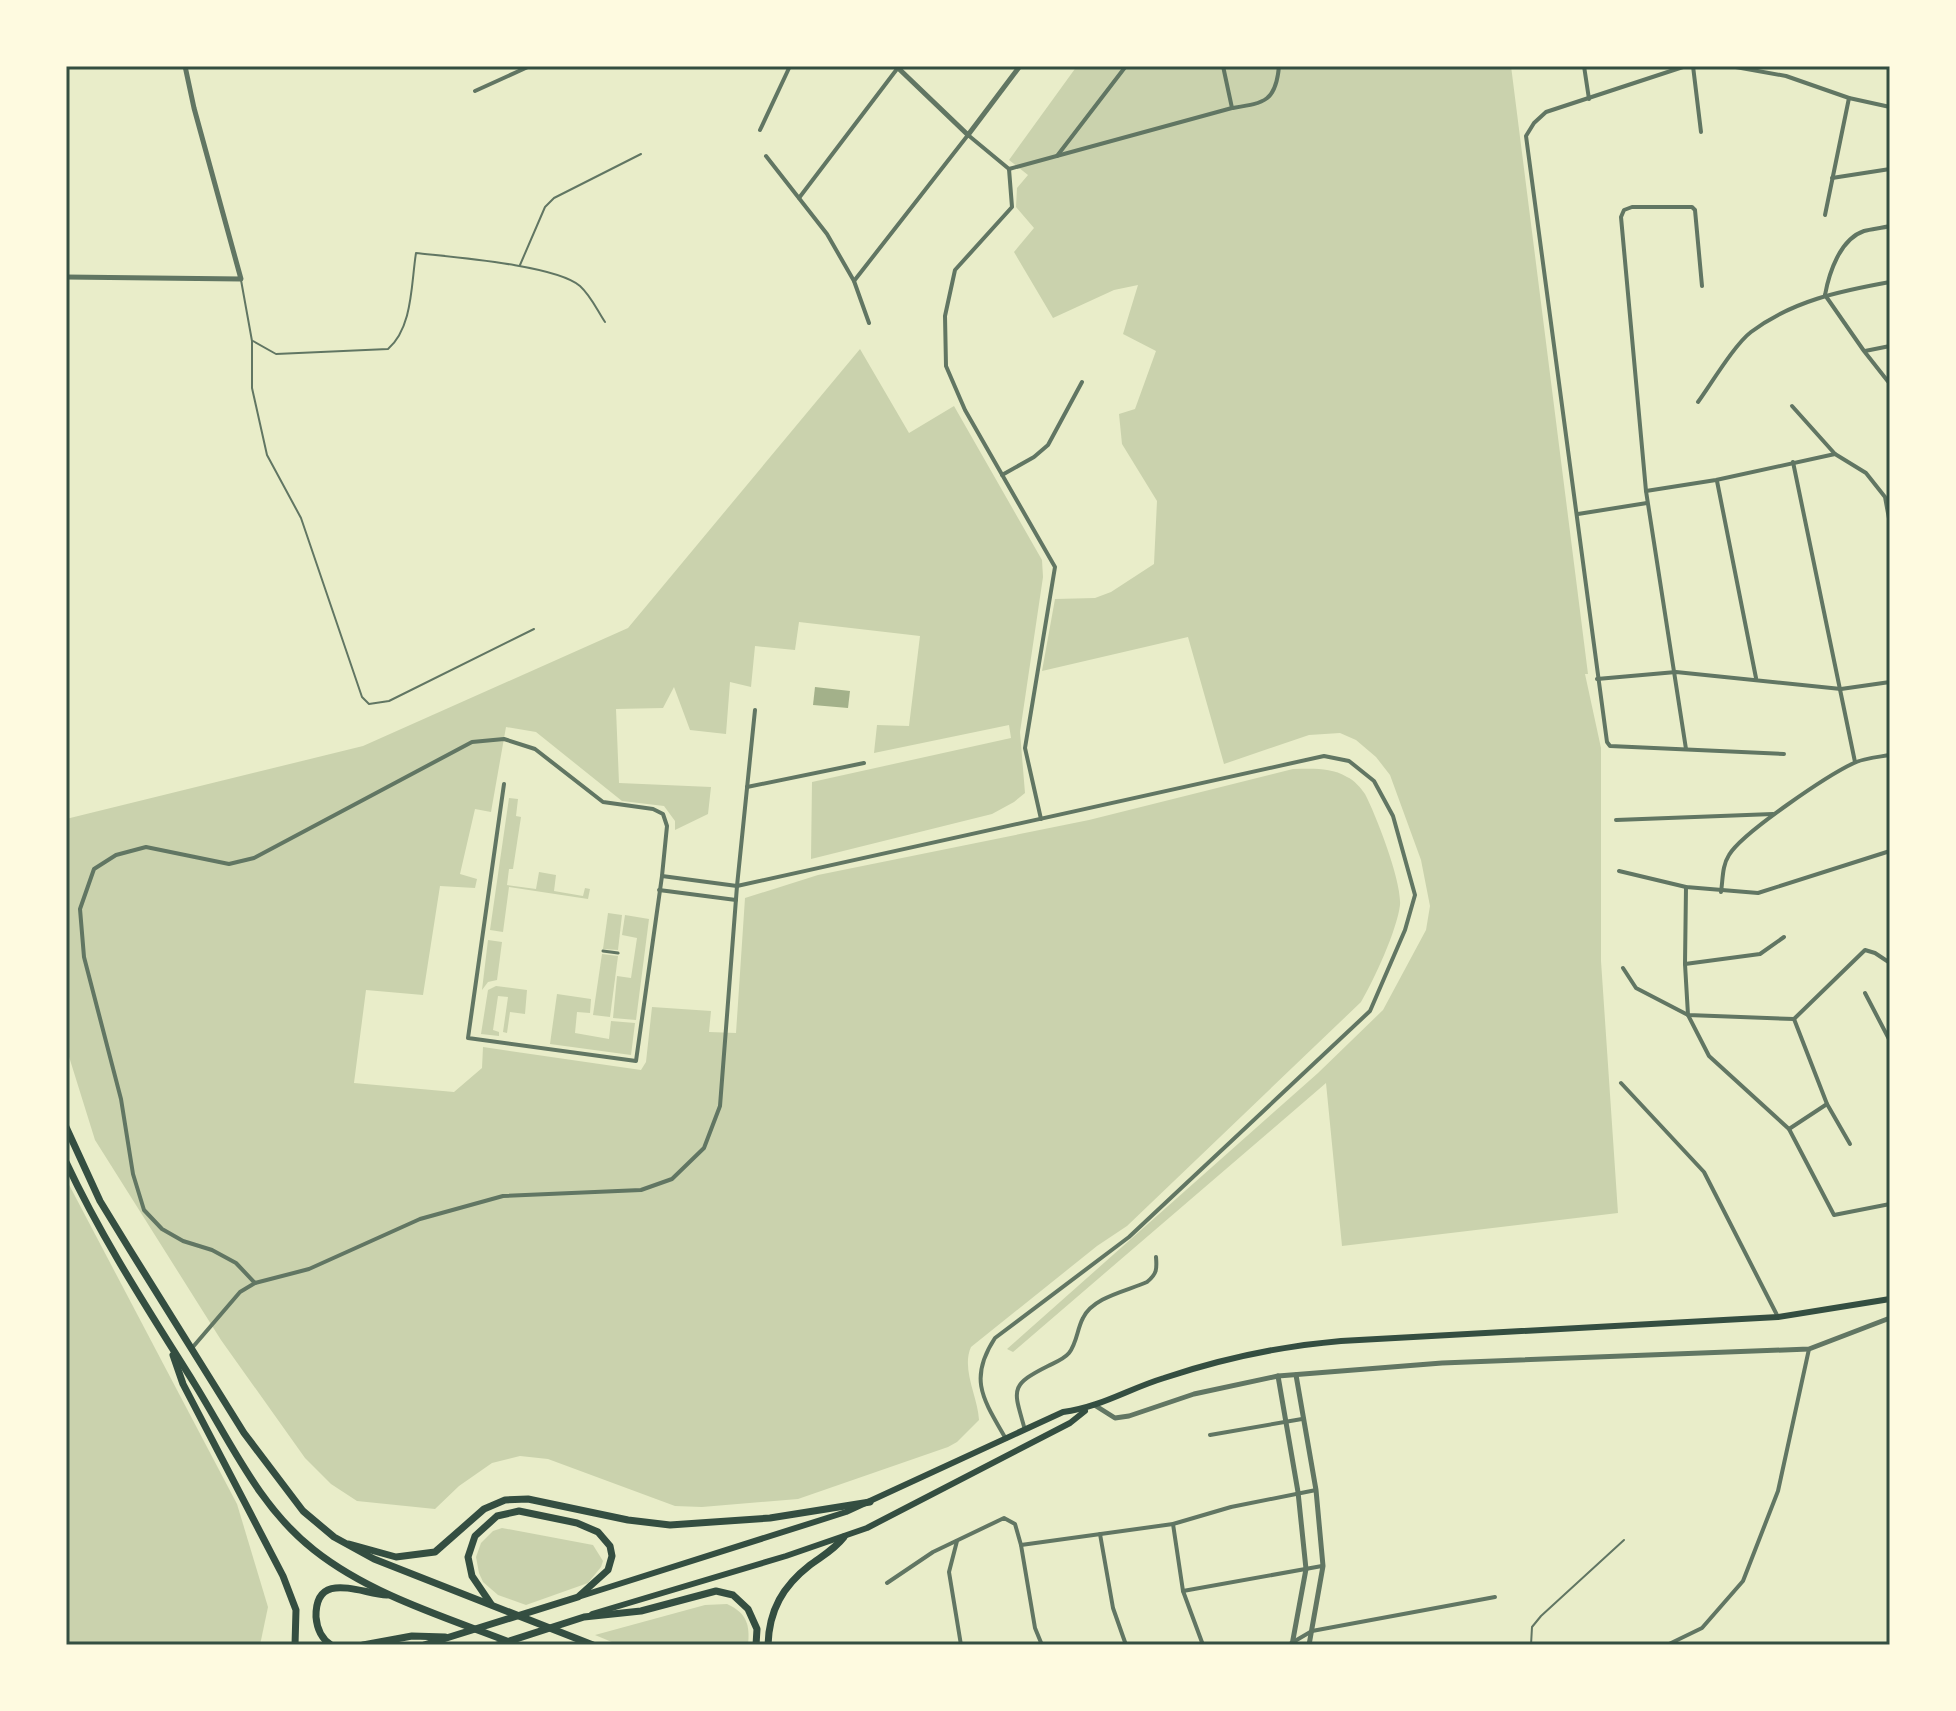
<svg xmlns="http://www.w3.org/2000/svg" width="1956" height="1711" viewBox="0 0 1956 1711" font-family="'Golos Text',sans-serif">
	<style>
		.green { fill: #cad2ad }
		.water { fill: #a3b18a }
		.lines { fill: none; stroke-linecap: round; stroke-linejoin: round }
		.service { stroke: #617663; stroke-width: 2 }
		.pedestrian { stroke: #617663; stroke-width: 3 }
		.minor { stroke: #617663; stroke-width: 4 }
		.tertiary { stroke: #617663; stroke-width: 5 }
		.primary { stroke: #344e41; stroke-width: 6 }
		.trunk { stroke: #344e41; stroke-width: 7 }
		.neatline { fill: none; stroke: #344e41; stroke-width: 3 }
	</style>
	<rect width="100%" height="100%" fill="#e9edc9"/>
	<!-- green -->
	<g class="green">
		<polygon points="1077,66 1511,66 1588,674 1585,674 1601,748 1601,961 1618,1213 1342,1246 1326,1083 1013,1352 1007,1349 1318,1073 1383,1010 1426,930 1430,906 1421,860 1390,775 1376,757 1356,740 1340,733 1309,735 1224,764 1188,637 1042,671 1055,599 1095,598 1111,592 1154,564 1157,501 1122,444 1119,414 1135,409 1156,351 1123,334 1138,285 1114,290 1053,318 1014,252 1034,228 1016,207 1017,188 1028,175 1009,160"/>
		<path d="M860 349 909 433 954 406 1042 560 1043 577 1020 732 1025 793 1014 802 992 814 811 859 812 782 1011 738 1009 725 874 753 877 725 909 726 920 636 799 622 795 650 755 646 751 687 730 682 726 734 690 730 674 687 663 708 616 709 619 783 711 787 708 814 675 830V821L664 806 622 801 536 732 506 727 491 812 475 809 460 874 477 879 475 888 440 886 423 995 366 990 354 1083 454 1092 482 1068 483 1047 641 1070 646 1062 652 1007 711 1011 709 1032 736 1033 745 898 818 875 1089 820 1293 769C1312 769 1330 767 1347 777 1354 780 1361 788 1365 794 1376 815 1402 882 1400 905 1397 930 1374 980 1361 1002L1127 1226 1097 1246 971 1347C961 1369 978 1397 979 1420L957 1442 948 1447 798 1499 702 1507 675 1506 548 1459 520 1456 492 1463 459 1486 435 1509 357 1501 331 1484 305 1458 221 1340 95 1140 66 1047V819L363 746 628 628Z"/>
		<polygon points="509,798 518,799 516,816 521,817 513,869 509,869 507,885 536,889 539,872 556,875 554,891 583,896 585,888 590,889 588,899 509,887 503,932 490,930"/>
		<polygon points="608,913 622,915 618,950 603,949"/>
		<polygon points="625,915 649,919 636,1020 613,1018 617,976 631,978 637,938 622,935"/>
		<polygon points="488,940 502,942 497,980 488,982 482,990"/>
		<polygon points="602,954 618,956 610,1017 593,1015"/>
		<polygon points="496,986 527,990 525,1014 510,1012 507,1033 503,1032 508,997 498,996 493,1030 499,1032 499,1036 481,1034 488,990"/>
		<polygon points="557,994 591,999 590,1013 577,1012 575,1033 609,1039 611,1021 635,1023 631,1055 550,1044"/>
		<polygon points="66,1179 237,1504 268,1607 260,1645 66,1645"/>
		<polygon points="502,1528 593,1545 603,1561 601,1567 588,1583 526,1605 498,1595 483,1582 479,1573 476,1557 481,1543 493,1531"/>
		<path d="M727 1604C747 1613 750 1625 748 1645H619L595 1635 705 1605Z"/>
	</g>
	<!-- water -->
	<polygon class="water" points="815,687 850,691 848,708 813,705"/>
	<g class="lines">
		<!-- service -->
		<g class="service">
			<polyline points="520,265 545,207 554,198 641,154"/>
			<polyline points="241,280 252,341 252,388 267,455 301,518 362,697 369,704 389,701 534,629"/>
			<path d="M253 341 276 354 388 349C413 327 411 284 416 253 451 257 556 265 580 286 591 296 597 310 605 322"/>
			<polyline points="1531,1645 1532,1627 1541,1616 1624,1540"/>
		</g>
		<!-- pedestrian -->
		<polyline class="pedestrian" points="603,951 618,953"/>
		<!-- minor -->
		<g class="minor">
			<polyline points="1223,66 1232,108"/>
			<polyline points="1584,66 1589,99"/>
			<polyline points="1686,66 1546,112 1534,123 1526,136 1607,742 1610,746 1784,754"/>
			<polyline points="1693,66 1701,132"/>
			<polyline points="1730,66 1786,76 1849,98 1890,107"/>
			<polyline points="475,91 530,66"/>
			<polyline points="760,130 790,66"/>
			<polyline points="766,156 827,234 854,281 869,323"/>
			<polyline points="1057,156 1126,66"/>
			<polyline points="1009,169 1012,207 955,270 945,316 946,366 965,410 1055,567 1025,748 1041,819"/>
			<path d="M1009 169 1232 108C1264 103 1276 102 1279 66"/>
			<polyline points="1832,178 1890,169"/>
			<polyline points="799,198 897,69"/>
			<polyline points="1825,215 1849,98"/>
			<polyline points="854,281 968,135 1009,169"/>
			<polyline points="1825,295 1864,351 1890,384"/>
			<path d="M1825 295C1829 273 1840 239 1864 231 1872 229 1882 228 1890 226"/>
			<polyline points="1865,351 1890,346"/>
			<path d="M1698 402C1711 384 1735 344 1751 332 1792 301 1840 291 1890 282"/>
			<polyline points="1792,406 1835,454"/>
			<polyline points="1793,462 1855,762"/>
			<polyline points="1002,475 1034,457 1048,445 1082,382"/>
			<polyline points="1717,481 1756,678"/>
			<polyline points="1646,491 1716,480 1835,454 1866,473 1885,497 1890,524"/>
			<polyline points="1578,514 1647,503"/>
			<polyline points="1597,679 1676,672 1841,689 1890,682"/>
			<polyline points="1686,749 1646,491 1621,217 1624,210 1632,207 1692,207 1695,210 1702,286"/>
			<polyline points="747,787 864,763"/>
			<polyline points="1616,820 1773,814"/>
			<polyline points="1619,871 1686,887 1758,893 1890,851"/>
			<path d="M662 876 737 886 1324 756 1349 761 1374 781 1393 816 1415 895 1405 930 1370 1011 1129 1237 995 1338C968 1379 983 1399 1006 1439"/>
			<polyline points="1686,887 1685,964 1688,1015 1709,1056 1789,1129 1834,1215 1890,1204"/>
			<polyline points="659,890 736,900"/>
			<path d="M1721 892C1723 879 1722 866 1729 855 1742 833 1828 775 1854 763 1864 758 1879 757 1890 755"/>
			<polyline points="1685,964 1760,954 1784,937"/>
			<polyline points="1623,968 1636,988 1688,1015 1794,1019 1865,950 1875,953 1890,963"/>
			<polyline points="1865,993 1890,1041"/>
			<polyline points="1794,1019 1827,1104 1850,1144"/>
			<polyline points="1621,1083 1704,1172 1778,1317"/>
			<polyline points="1789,1129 1827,1104"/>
			<polyline points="255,1283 236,1263 212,1250 183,1241 162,1229 144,1210 133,1174 121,1099 84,957 80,909 94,869 116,855 146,847 229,864 254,858 472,742 504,739 535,749 603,802 653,809 663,814 667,826 662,876 636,1061 468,1038 504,784"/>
			<polyline points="192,1348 240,1292 255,1283 309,1269 420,1219 503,1196 641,1190 672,1179 704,1148 720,1106 737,886 755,710"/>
			<path d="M1025 1430C1014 1390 1008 1386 1048 1366 1056 1362 1064 1359 1069 1353 1077 1343 1077 1329 1083 1318 1093 1297 1127 1291 1147 1282 1157 1274 1157 1269 1156 1257"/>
			<polyline points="1210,1435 1302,1419"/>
			<polyline points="1173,1524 1183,1591 1203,1645"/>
			<polyline points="1100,1534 1113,1608 1126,1645"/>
			<polyline points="957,1541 949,1572 961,1645"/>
			<polyline points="1021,1545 1173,1524 1231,1507 1316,1490"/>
			<polyline points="887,1583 933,1552 1004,1518 1015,1524 1021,1545 1035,1628 1042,1645"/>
			<polyline points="1183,1591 1322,1566"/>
			<polyline points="1288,1645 1312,1631 1495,1597"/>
			<polyline points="1667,1645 1702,1628 1743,1581 1778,1491 1809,1349"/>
		</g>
		<!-- tertiary -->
		<g class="tertiary">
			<polyline points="896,66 968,135 1020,66"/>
			<polyline points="66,277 241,279 194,108 185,66"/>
			<polyline points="1296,1375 1316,1490 1323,1566 1309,1645"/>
			<polyline points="1278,1376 1298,1492 1306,1569 1292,1645"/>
			<polyline points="1096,1406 1115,1418 1129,1416 1194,1394 1278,1376 1442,1363 1809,1349 1890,1318"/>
		</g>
		<!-- primary -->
		<g class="primary">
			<path d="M578 1597 846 1512 1063 1412C1101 1407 1128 1389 1164 1378 1221 1359 1281 1346 1341 1341L1778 1317 1890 1299"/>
			<polyline points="592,1614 786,1556 867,1528 1070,1423 1085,1411"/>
		</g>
		<!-- trunk -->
		<g class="trunk">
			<polyline points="66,1127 100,1201 130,1250 244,1433 303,1511 334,1537 374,1559 593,1645"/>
			<path d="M66 1162C102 1239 149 1311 194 1383 230 1441 259 1507 314 1550 372 1596 449 1618 517 1645"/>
			<polyline points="173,1355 183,1384 283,1576 296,1610 295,1645"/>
			<polyline points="349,1544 396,1557 435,1552 484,1509 505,1500 528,1499 628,1520 670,1525 770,1518 870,1502"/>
			<path d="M331 1645C322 1639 317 1629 316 1617 315 1570 359 1593 387 1595"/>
			<polyline points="363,1645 412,1636 445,1637"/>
			<polyline points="424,1645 578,1597 608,1570 612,1556 610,1546 598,1532 577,1523 519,1511 497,1516 475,1536 468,1557 472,1576 491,1604"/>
			<polyline points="497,1645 584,1617 641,1611 716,1591 733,1595 748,1609 757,1629 756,1645"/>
			<path d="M768 1645C769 1610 783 1586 810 1565 822 1556 834 1550 844 1537"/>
		</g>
	</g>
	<!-- border -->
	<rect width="1956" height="1711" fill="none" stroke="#fefae0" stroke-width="136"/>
	<rect x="68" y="68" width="1820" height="1575" class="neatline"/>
</svg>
